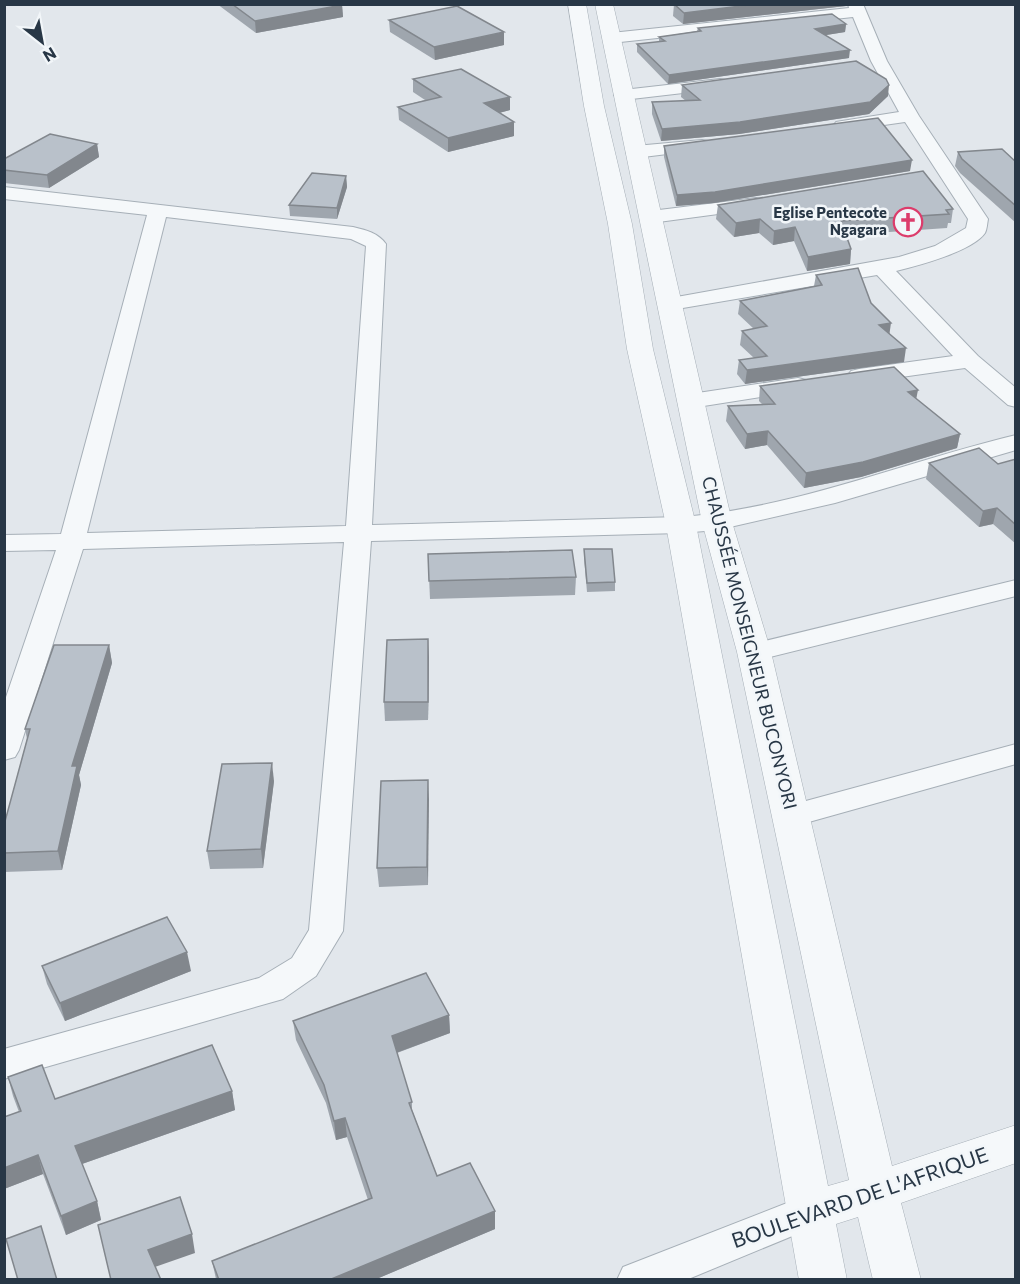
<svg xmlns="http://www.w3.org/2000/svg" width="1020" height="1284" viewBox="0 0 1020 1284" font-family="Commissioner,sans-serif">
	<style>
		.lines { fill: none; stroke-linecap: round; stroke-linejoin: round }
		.minor-casing { stroke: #a6afb7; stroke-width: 2 }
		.tertiary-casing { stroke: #a6afb7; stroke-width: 1 }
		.minor { fill: #f5f8fa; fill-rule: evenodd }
		.tertiary { fill: #f5f8fa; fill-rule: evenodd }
		.wall { fill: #9fa6ae }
		.shaded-wall { fill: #82878d }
		.building { fill: #b9c1ca; stroke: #82878d; stroke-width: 1.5 }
		.labels { text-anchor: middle; stroke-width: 5; stroke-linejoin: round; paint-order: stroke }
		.far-poi-label { font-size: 15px; font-weight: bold; fill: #283746; stroke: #f2f6f9; text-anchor: end }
		.street-label { font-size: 18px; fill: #283746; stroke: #f2f6f9 }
		.near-street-label { font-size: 21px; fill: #283746; stroke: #f2f6f9 }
	</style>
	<rect width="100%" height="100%" fill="#e2e7ec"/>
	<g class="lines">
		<!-- minor casing -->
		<g class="minor-casing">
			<g id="minor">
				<path d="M848 4H863L887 61 919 116 988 219C987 224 987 229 985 233 973 251 917 266 896 271L978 356 1016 388V407L1008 405 965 368 859 383 851 381 847 376 851 371 859 369 953 356 877 275 671 310 663 309 660 304 663 299 671 298 899 257 935 246 966 228 968 219 905 122 842 131 836 130 833 126 836 122 842 121 899 112 871 61 853 17 611 43 603 38 611 33 849 8Z"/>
				<polygon points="720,79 726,80 728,84 726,88 623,100 617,99 614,95 617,91 623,90"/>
				<polygon points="702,140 708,141 711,145 708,149 635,158 628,156 626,152 628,148 635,146"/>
				<path d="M4 187 353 227C366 230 378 233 386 244L372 525 681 517C796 508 904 462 1016 435V450L835 503 717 530 681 533 371 541 343 931 316 976 283 999 4 1079V1049L259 978 292 958 309 930 344 542 83 549 19 750 15 757 4 760V703L56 550 4 551V535L61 534 147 215 4 199ZM166 217 351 239 366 246 346 526 87 533Z"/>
				<polygon points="756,198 763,200 766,204 763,208 651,223 644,221 641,217 644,213 651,211"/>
				<polygon points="798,378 806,380 810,385 806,390 691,408 683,406 679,401 683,396 691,394"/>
				<polygon points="1016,580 1016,596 754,661 744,658 740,652 744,646"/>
				<polygon points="1016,744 1016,764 791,827 780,824 775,816 780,808"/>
				<polygon points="810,1194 824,1199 830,1211 824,1223 686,1280 617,1280 623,1267"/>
			</g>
		</g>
		<!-- tertiary casing -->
		<g class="tertiary-casing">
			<polygon id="tertiary" points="568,4 586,4 604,106 632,224 653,349 696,525 828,1186 849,1180 737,652 702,522 595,4 613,4 732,522 771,652 892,1166 1016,1125 1016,1163 901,1203 921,1280 873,1280 858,1217 836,1224 847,1280 799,1280 666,525 627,349 608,224 584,106"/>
		</g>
		<!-- minor -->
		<use href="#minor" class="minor"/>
		<!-- tertiary -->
		<use href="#tertiary" class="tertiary"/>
	</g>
	<!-- wall -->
	<g class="wall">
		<polygon points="217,4 341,4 342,5 343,17 256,33"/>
		<polygon points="674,4 846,6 683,24 673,16"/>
		<polygon points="389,20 504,45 435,60 390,32"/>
		<polygon points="846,24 845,32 826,35 849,58 668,84 637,52 637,44 659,42 659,37 697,31 698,28"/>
		<polygon points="413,79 510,110 499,113 514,136 448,152 399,120 398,107 425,100 413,92"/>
		<polygon points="682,85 888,96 869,114 739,134 661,141 652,114 652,102 686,101 681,97"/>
		<polygon points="97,144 99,157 49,188 4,183 4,159"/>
		<polygon points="664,146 910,171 714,203 676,206 664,157"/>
		<polygon points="958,152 1016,162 1016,223 960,173 955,166"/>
		<polygon points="346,176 347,187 337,219 290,216 289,205"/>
		<polygon points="718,205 953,209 951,223 948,223 947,228 846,235 851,249 850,264 807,271 794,241 773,245 759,233 734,237 716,219"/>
		<polygon points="816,275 871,303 890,334 904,362 745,384 737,374 739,360 754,358 740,345 742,331 754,329 738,314 740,301 814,286"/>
		<polygon points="760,386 916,399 960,434 957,448 861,477 804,488 767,445 745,449 726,421 728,406 762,404 759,401"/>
		<polygon points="1016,459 1016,544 993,524 979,527 926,479 929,463 998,464"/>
		<polygon points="584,549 615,582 615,591 587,592 584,558"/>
		<polygon points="428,554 576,577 575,595 430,599"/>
		<polygon points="109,645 112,663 79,775 81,785 62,870 4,872 4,825 27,739 25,729"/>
		<polygon points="429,657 428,720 385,721 384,702"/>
		<polygon points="428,780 428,885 379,887 377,868"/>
		<polygon points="274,781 263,868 210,869 207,851"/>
		<polygon points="42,966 191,971 65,1021 47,984"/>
		<polygon points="449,1015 450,1033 397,1053 412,1102 412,1110 437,1176 495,1229 374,1280 216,1279 212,1261 368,1200 347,1137 336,1140 326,1103 296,1040 293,1021"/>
		<polygon points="8,1077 55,1099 232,1091 235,1110 82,1164 97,1201 101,1220 66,1235 43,1174 4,1189 4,1117 19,1112 13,1096"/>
	</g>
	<!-- shaded-wall -->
	<g class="shaded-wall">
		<polygon points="757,4 847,4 846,6 683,24 684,13"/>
		<polygon points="867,4 879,4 866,6"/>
		<polygon points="342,5 343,17 256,33 255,21"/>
		<polygon points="846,24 845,32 814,37 815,29"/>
		<polygon points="504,32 504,45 435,60 434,47"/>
		<polygon points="850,50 849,58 668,84 669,75"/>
		<polygon points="889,85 888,96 869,114 739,134 661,141 662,129"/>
		<polygon points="510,97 510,110 484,117 484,103"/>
		<polygon points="514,122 514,136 448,152 448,138"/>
		<polygon points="97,144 99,157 49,188 47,175"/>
		<polygon points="912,160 910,171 714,203 676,206 677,195"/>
		<polygon points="346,176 347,187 337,219 337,208"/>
		<polygon points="760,219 759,233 734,237 736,223"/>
		<polygon points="795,227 794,241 773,245 774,231"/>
		<polygon points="851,249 850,264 807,271 808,257"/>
		<polygon points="891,323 889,337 879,325"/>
		<polygon points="906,348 904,362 745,384 747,370"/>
		<polygon points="918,390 915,405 908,392"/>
		<polygon points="768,431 767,445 745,449 747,434"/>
		<polygon points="960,434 957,448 861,477 804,488 806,473"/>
		<polygon points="997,508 993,524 979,527 983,511"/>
		<polygon points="428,639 429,657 428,720"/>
		<polygon points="109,645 112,663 79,775 81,785 62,870 58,851 72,766"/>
		<polygon points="272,763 274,781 263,868 261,849"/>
		<polygon points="428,780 429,799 428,885 427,867"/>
		<polygon points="187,952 191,971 65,1021 60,1003"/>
		<polygon points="449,1015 450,1033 393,1054 392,1036"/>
		<polygon points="232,1091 235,1110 79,1165 75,1146"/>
		<polygon points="345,1118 347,1137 336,1140 334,1121"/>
		<polygon points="38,1155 43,1174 4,1189 4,1168"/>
		<polygon points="97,1201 101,1220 66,1235 61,1216"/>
		<polygon points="495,1211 495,1229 374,1280 329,1280"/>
		<polygon points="192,1234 195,1253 152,1268 148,1250"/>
	</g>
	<!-- building -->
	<g class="building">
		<polygon points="232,4 341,4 342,5 255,21"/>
		<polygon points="674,4 757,4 684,13"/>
		<polygon points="457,6 504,32 434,47 389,20"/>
		<polygon points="832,14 846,24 815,29 850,50 669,75 637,44 665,41 659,37 701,31 698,28"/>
		<polygon points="856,61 886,79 889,85 870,102 740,122 662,129 652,102 700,100 682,85"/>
		<polygon points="461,69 510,97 484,103 514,122 448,138 398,107 441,97 413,79"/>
		<polygon points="878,118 912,160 715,192 677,195 664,146"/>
		<polygon points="50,134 97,144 47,175 4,170 4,159"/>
		<polygon points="1002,149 1016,162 1016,206 962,159 958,152"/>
		<polygon points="923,171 953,209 946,210 949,214 841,221 851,249 808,257 795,227 774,231 760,219 736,223 718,205"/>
		<polygon points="312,173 346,176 337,208 289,205"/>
		<polygon points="858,268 871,303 891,323 879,325 906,348 747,370 739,360 767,356 742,331 767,326 740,301 822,285 816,275"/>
		<polygon points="894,367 918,390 908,392 960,434 863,462 806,473 768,431 747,434 728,406 775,404 760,386"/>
		<polygon points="979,448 998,464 1016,459 1016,525 997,508 983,511 929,463"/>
		<polygon points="584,549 612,549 615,582 587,583"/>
		<polygon points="572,550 576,577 429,581 428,554"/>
		<polygon points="428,639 428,702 384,702 387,640"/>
		<polygon points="54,645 109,645 72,766 77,766 58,851 4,853 4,825 30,729 25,729"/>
		<polygon points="272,763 261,849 207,851 222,764"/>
		<polygon points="428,780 427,867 377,868 381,781"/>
		<polygon points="167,917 187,952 60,1003 42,966"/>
		<polygon points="426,973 449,1015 392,1036 412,1102 409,1103 437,1176 470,1163 495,1211 329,1280 219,1280 212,1261 372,1198 345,1118 334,1121 324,1085 293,1021"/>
		<polygon points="212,1045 232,1091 75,1146 97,1201 61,1216 38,1155 4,1168 4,1117 21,1111 8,1077 42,1065 55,1099"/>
		<polygon points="180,1197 192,1234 148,1250 161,1280 111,1280 98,1225"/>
		<polygon points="41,1226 57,1280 18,1280 6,1239"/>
	</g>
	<!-- icons -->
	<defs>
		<g id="church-ring" transform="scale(1.5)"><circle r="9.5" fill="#f2f6f9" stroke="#dc3c6b" stroke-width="1.5"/><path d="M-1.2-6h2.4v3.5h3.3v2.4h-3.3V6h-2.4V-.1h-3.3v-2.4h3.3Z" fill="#dc3c6b"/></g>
	</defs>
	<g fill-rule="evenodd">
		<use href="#church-ring" x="908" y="222"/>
	</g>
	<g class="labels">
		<!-- far-poi labels -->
		<g class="far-poi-label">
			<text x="887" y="218">Eglise Pentecote<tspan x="887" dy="17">Ngagara</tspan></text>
		</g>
		<!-- street labels -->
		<g class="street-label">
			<text transform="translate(749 643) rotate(76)" y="6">CHAUSSÉE MONSEIGNEUR BUCONYORI</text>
		</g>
		<!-- near-street labels -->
		<g class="near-street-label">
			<text transform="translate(860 1198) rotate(-19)" y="7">BOULEVARD DE L'AFRIQUE</text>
		</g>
	</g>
	<!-- border -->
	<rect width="1020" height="1284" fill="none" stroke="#283746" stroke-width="12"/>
	<!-- north arrow -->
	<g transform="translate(42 42) rotate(149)" stroke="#f2f6f9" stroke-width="4.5" paint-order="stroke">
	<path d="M0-4.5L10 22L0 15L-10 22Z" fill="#283746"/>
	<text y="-9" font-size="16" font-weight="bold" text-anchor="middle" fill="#283746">N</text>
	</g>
</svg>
